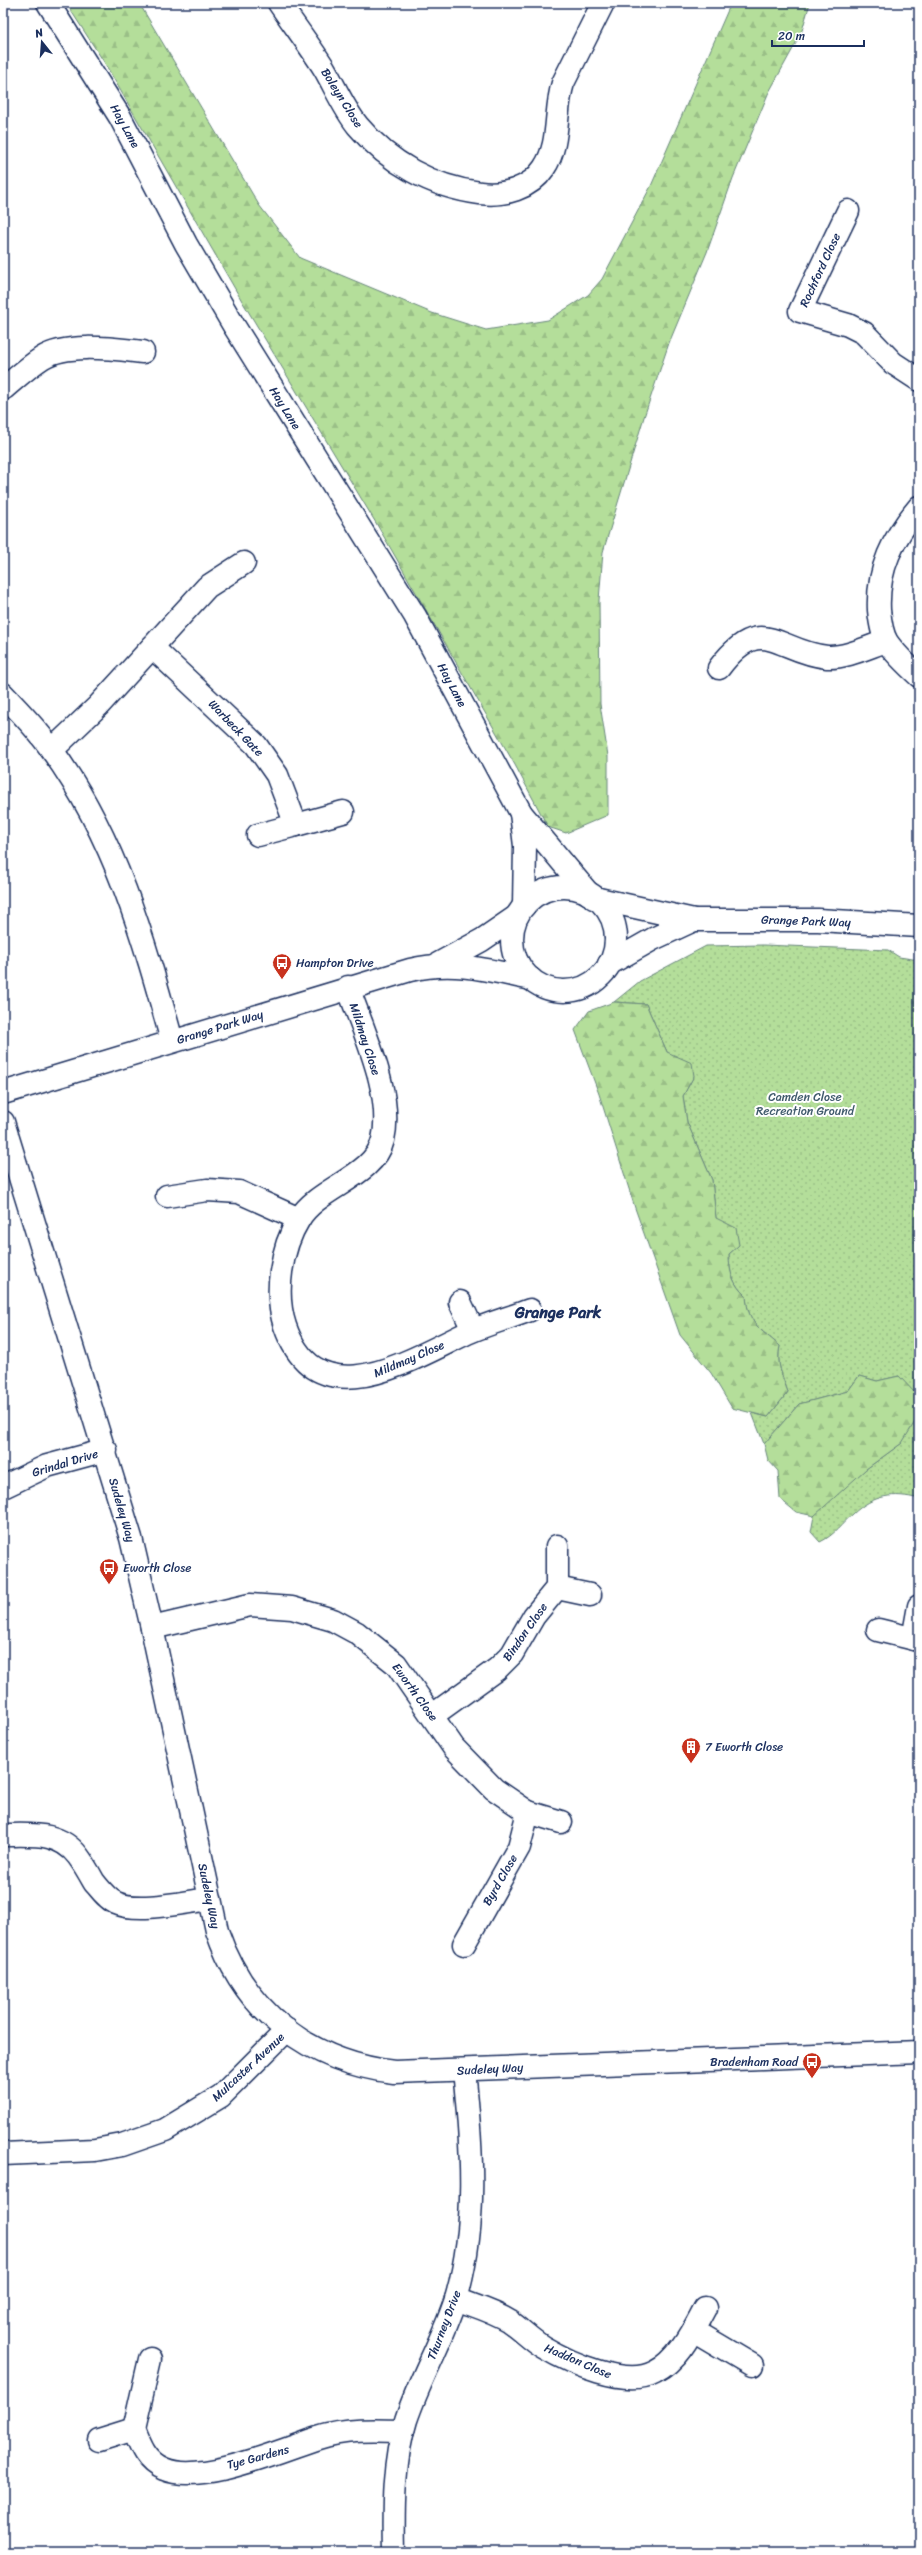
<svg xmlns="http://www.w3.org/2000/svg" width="922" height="2555" viewBox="0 0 922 2555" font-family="Sriracha,sans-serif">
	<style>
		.green { fill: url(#green-dots); stroke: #68867c }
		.forest { fill: url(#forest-firs); stroke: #68867c }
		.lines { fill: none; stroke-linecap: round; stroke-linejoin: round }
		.street-casing { stroke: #1b2f5e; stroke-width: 25 }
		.secondary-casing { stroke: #1b2f5e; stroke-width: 25 }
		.street { stroke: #fff; stroke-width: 22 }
		.secondary { stroke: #fff; stroke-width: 22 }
		.labels { text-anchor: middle; stroke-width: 4; stroke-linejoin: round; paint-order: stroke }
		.street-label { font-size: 12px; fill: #1b2f5e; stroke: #fff }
		.poi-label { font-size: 12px; fill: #1b2f5e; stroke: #fff; text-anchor: start }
		.park-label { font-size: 12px; fill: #415b6d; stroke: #fff }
		.district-label { font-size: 16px; font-weight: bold; fill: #1b2f5e; stroke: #fff }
	</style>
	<defs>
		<pattern id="green-dots" width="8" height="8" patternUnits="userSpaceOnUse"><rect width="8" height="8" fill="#b4de9a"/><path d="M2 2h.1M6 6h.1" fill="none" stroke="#9abf87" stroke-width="1.8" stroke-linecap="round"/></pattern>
		<pattern id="forest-firs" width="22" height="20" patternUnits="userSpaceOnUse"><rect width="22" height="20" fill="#b4de9a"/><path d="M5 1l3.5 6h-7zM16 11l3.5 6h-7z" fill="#9abf87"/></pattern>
	</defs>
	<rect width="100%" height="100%" fill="#fff"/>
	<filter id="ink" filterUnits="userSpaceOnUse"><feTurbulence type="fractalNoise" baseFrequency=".025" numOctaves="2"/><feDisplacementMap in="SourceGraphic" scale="8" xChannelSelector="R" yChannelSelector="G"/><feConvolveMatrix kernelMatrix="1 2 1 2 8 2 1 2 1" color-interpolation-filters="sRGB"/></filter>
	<g filter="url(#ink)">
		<!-- green -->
		<path class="green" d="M763 945 888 950 899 957 919 960V1499C894 1492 873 1495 853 1514 841 1524 835 1535 820 1542L811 1532 814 1516 832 1497 866 1469 902 1443 899 1376 877 1381 859 1376 848 1391 799 1404 764 1444 752 1413 768 1417 788 1392C782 1376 776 1363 780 1346 760 1329 748 1324 746 1296 733 1285 729 1272 729 1254L739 1245 716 1218 712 1180 687 1122 683 1096 694 1076 667 1052 646 1004 614 1002 640 981 706 946Z"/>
		<!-- forest -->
		<g class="forest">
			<polygon points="66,3 139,3 259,205 300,258 432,313 486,330 548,320 588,295 602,279 651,186 731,3 810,3 801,34 768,94 733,178 707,252 669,343 644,417 603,552 599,600 600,704 608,756 608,815 566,833 548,827 515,765 376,523 242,301 104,62"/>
			<path d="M614 1002 646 1004 667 1052 692 1063 694 1076 683 1096 687 1122 712 1180 716 1218 736 1228 739 1245 729 1254C729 1272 733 1285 746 1296 748 1324 760 1329 780 1346 776 1363 782 1376 788 1392L768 1417 732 1408 711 1373 680 1335 635 1208 599 1094 575 1030 589 1011Z"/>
			<polygon points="859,1376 877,1381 899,1376 916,1394 916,1420 902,1443 866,1469 814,1516 796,1512 780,1499 778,1471 768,1460 764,1444 799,1404 848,1391"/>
		</g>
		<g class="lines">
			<!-- street casing -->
			<g class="street-casing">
				<g id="street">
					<path d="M279 3C294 25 310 46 324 68 335 87 344 109 358 126 389 163 432 187 480 193 504 196 530 189 544 168 561 143 554 111 563 83L603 3"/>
					<polyline points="848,211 800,311 848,325 864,333 893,363 919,380"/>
					<path d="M3 389C15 379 28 367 42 358 66 342 115 349 143 352"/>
					<path d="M919 507C893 538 877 569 879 610 880 620 882 634 887 642 896 655 908 666 919 676"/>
					<polyline points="152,647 256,745 277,775 296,825 343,812"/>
					<path d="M719 668C762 611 777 652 827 657 846 658 868 647 886 641"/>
					<path d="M3 694C20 712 37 729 51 749 115 836 144 939 172 1041"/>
					<polyline points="52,750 98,706 207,587 244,563"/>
					<polyline points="258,835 296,825"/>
					<polyline points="438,964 482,940 517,916"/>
					<path d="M348 987C363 1031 394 1094 383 1140 374 1177 318 1187 299 1219 281 1248 274 1293 285 1326 317 1419 408 1361 467 1333 487 1324 509 1318 530 1310"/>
					<path d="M3 1093 410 970C454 960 488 970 531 979"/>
					<path d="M3 1122 131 1538 152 1628 217 1931C245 2013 310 2062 394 2072L919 2052"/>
					<polyline points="167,1196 207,1190 239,1192 299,1219"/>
					<polyline points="460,1302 473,1330"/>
					<polyline points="3,1487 47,1466 106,1450"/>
					<polyline points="557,1588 590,1595"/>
					<polyline points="152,1628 250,1605 292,1608 333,1620 357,1633 396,1664 454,1748 494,1789 528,1812 561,1822"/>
					<polyline points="878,1630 919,1640"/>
					<polyline points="913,1639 919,1606"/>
					<polyline points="433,1715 497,1669 512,1654 534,1616 557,1588 557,1546"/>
					<path d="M3 1835C32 1835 59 1831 78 1856 84 1864 89 1873 94 1882 100 1889 107 1899 116 1903 138 1913 185 1902 210 1899"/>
					<polyline points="464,1944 519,1847 528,1812"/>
					<polyline points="3,2154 95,2150 122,2145 165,2130 221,2096 287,2030"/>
					<path d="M456 2299C474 2306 493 2311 509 2321 521 2329 531 2340 543 2347 570 2363 626 2388 655 2372 679 2360 693 2330 705 2308"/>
					<polyline points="693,2330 752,2365"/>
					<polyline points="134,2429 150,2359"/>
					<path d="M99 2440 134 2429C140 2445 146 2462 164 2469 201 2485 281 2450 318 2438 345 2429 374 2430 403 2431"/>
					<path d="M394 2552C393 2509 393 2461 406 2420 420 2378 443 2340 456 2299 478 2223 472 2148 464 2070"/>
				</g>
			</g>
			<!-- secondary casing -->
			<g class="secondary-casing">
				<g id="secondary">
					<polyline points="48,3 120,117 186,244 234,326 415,616 521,813 589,894"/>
					<polyline points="521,813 525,846 524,906"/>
					<circle cx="564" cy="939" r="52"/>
					<polyline points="594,898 694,920 818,920 919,926"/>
					<polyline points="609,964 653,939 694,920"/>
				</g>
			</g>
			<!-- street -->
			<use href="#street" class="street"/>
			<!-- secondary -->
			<use href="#secondary" class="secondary"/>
		</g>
	</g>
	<!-- icons -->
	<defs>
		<g id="bus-pin" transform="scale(1)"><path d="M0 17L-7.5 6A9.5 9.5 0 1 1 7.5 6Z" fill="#c8321e" stroke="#fff"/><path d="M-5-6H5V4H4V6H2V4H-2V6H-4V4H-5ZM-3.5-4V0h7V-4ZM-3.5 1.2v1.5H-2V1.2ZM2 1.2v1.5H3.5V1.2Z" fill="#fff"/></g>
		<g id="building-pin" transform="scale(1)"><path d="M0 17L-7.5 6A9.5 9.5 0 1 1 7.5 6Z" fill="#c8321e" stroke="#fff"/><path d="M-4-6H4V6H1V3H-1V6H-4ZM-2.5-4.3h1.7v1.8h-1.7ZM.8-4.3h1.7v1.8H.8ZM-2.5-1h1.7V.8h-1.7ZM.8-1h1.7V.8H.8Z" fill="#fff"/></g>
	</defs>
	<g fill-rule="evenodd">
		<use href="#bus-pin" x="282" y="963"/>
		<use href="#bus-pin" x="109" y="1568"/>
		<use href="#building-pin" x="691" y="1747"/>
		<use href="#bus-pin" x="812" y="2062"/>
	</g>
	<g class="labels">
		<!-- street labels -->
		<g class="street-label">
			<text transform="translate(342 98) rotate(58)" y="4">Boleyn Close</text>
			<text transform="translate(125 126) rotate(61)" y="4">Hay Lane</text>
			<text transform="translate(820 270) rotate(-65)" y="4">Rochford Close</text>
			<text transform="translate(285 408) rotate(58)" y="4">Hay Lane</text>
			<text transform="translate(452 685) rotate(62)" y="4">Hay Lane</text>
			<text transform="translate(236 728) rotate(46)" y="4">Warbeck Gate</text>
			<text transform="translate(806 921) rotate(2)" y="4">Grange Park Way</text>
			<text transform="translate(220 1027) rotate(-17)" y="4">Grange Park Way</text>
			<text transform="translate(365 1039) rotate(72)" y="4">Mildmay Close</text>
			<text transform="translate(409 1359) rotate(-23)" y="4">Mildmay Close</text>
			<text transform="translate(65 1463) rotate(-17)" y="4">Grindal Drive</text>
			<text transform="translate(122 1510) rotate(74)" y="4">Sudeley Way</text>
			<text transform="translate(525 1632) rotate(-55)" y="4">Bindon Close</text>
			<text transform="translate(415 1692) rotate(54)" y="4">Eworth Close</text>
			<text transform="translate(500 1880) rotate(-60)" y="4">Byrd Close</text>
			<text transform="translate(209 1896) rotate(78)" y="4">Sudeley Way</text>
			<text transform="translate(248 2067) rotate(-43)" y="4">Mulcaster Avenue</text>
			<text transform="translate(490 2069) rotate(-3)" y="4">Sudeley Way</text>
			<text transform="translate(444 2325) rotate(-69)" y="4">Thurney Drive</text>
			<text transform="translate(578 2361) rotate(23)" y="4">Haddon Close</text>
			<text transform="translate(258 2457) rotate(-15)" y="4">Tye Gardens</text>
		</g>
		<!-- poi labels -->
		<g class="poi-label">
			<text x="296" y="967">Hampton Drive</text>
			<text x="123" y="1572">Eworth Close</text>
			<text x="705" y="1751">7 Eworth Close</text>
			<text x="798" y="2066" text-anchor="end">Bradenham Road</text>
		</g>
		<!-- park labels -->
		<g class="park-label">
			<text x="805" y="1101">Camden Close<tspan x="805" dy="14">Recreation Ground</tspan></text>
		</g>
		<!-- district labels -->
		<g class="district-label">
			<text x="558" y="1318">Grange Park</text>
		</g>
	</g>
	<!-- margin -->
	<rect width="922" height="2555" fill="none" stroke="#fff" stroke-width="16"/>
	<rect x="8" y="8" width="906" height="2539" fill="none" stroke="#1b2f5e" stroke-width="1.5" filter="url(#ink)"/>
	<!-- north arrow -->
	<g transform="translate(42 42) rotate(343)" stroke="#ffffff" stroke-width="3" paint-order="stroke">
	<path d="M0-3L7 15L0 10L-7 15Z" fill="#1b2f5e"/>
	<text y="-6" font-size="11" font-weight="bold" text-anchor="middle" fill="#1b2f5e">N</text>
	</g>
	<!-- scale -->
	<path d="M772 40v6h92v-6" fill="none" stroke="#1b2f5e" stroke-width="2"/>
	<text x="778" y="40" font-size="12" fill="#1b2f5e" stroke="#ffffff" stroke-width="3" paint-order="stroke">20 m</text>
</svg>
